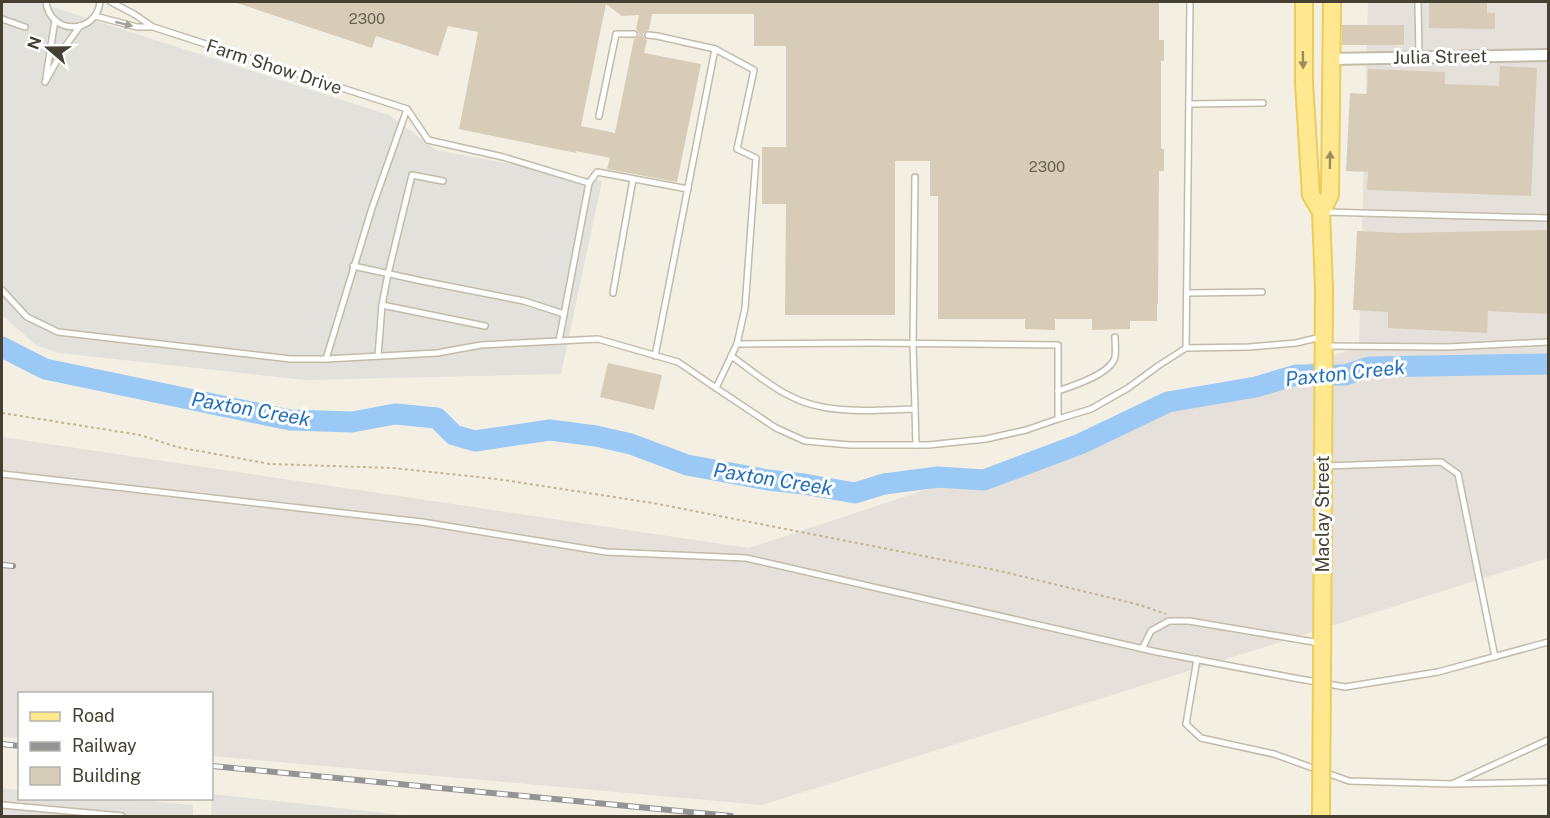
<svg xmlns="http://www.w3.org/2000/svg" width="1550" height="818" viewBox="0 0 1550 818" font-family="'Public Sans',sans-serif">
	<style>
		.industrial { fill: #e5e0d9 }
		.parking { fill: #e3e1dc }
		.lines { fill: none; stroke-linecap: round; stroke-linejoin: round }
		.river { stroke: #9ac9f6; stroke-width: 21 }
		.building { fill: #d6ccb8; fill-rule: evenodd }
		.lane-casing { stroke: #c2bba8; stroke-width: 8 }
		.street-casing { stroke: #c2bba8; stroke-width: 14 }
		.primary-casing { stroke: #edcc57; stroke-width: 20 }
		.path { stroke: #c2b695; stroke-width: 2; stroke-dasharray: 3 3; stroke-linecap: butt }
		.lane { stroke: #fff; stroke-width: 5 }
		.street { stroke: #fff; stroke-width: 10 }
		.primary { stroke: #ffe890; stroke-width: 16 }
		.rail-casing { stroke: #949494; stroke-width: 6 }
		.rail { stroke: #fff; stroke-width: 4; stroke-dasharray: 11; stroke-linecap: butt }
		.primary-bridge-casing { stroke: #edcc57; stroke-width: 20; stroke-linecap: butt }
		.primary-bridge { stroke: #ffe890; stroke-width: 16 }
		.oneway { fill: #a2a099 }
		.oneway2 { fill: #998c5d }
		.labels { text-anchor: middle; stroke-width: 6; stroke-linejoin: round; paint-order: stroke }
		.number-label { font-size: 15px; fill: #6a6354 }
		.street-label { font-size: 18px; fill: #464033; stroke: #fff }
		.water-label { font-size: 20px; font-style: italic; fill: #246fba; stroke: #fff }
	</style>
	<rect width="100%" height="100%" fill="#f3f0e3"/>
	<!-- industrial -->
	<polygon class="industrial" points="1368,2 1548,2 1548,558 762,805 212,756 212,694 20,694 19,738 2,737 2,437 749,548 1359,347"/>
	<!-- parking -->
	<g class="parking">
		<polygon points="2,2 37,2 389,115 436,150 602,181 561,374 305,380 59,353 36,345 2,315"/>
		<polygon points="2,788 19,790 20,798 117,798 193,805 193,816 198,816 2,816"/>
		<polygon points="212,794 403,815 403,816 211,816"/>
	</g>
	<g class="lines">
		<!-- river -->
		<polyline class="river" points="2,347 45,369 290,420 352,422 395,414 437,418 454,435 475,441 550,430 596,436 631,444 687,465 768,480 804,484 855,493 884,484 938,477 984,480 1080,444 1168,402 1256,387 1296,375 1345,375 1369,367 1548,364"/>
	</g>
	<!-- building -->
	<g class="building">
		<path d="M237 2H1159V40H1164V61H1161V149H1164V171H1159L1158 304H1157V321H1130V329L1092 330V319H1055V330L1025 329V319H938V196H930V161H895V315H785L786 204H762V147H786V46H754V14H652L649 30 646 31 643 34 644 37 647 40 644 53 701 64 677 182 607 169 610 158 576 151V153L459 129 478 32 448 26 438 56 376 36 372 48 237 3ZM606 4 622 16 639 15 636 29 638 31 639 35 637 38 634 39 615 133 581 126Z"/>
		<polygon points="1429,2 1487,2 1487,13 1495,13 1495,29 1429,28"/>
		<rect x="1342" y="25" width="62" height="20"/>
		<polygon points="1500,66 1537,68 1531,196 1367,190 1368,172 1346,171 1350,93 1367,94 1368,69 1445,72 1445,84 1499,86"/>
		<polygon points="1548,230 1548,314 1488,311 1487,333 1388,328 1388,312 1353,310 1357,231 1399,233"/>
		<polygon points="608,363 662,375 654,410 600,397"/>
	</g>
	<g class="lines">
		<!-- lane casing -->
		<g class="lane-casing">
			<g id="lane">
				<path d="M46 2C50 35 96 35 100 2"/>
				<polyline points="1418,2 1419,58"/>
				<polyline points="95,16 137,27 151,27"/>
				<polyline points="2,19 25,27"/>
				<polyline points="648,35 657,36 715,49"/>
				<polyline points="46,77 55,20"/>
				<polyline points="45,82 64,48 80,26"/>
				<polyline points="1189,104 1263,103"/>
				<polyline points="599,116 616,34 634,34"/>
				<polyline points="589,183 597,172 688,189"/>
				<polyline points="1325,212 1548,218"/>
				<polyline points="353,266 422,281 524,301 564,314"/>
				<polyline points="2,290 27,317 58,332 291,359 326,359 437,353 481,345 559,341 589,183 503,157 428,140 407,109 153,27 134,14 111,2"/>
				<polyline points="613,293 633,179"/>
				<polyline points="1187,293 1262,292"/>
				<polyline points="382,305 485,326"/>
				<polyline points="559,341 598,339 678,362 716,388 737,344 872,343 1058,345 1058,419 1091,409 1128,388 1158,366 1186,348 1249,347 1296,343 1321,337"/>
				<polyline points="1325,346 1448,347 1548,342"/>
				<polyline points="1186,348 1190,2"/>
				<polyline points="378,356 382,305 388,274 412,175 443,181"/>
				<polyline points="655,356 715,49 754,70 737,149 756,158 745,308 737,344"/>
				<path d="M731 356C750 369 768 385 788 395 826 416 874 410 915 409L913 344 915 177"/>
				<polyline points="326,359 372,208 407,109"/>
				<polyline points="716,388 776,428 805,441 850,445 928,445 986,439 1026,430 1058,419"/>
				<path d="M1058 391C1073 386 1111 374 1115 357 1116 351 1115 343 1115 337"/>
				<polyline points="915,409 916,445"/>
				<polyline points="1325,466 1441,462 1458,474 1495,657"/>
				<polyline points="2,474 422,522 606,552 746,558 1157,652 1294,678 1345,687 1438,672 1548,642"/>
				<polyline points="1142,649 1151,631 1169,621 1189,621 1320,643"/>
				<polyline points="1197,659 1186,724 1201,738 1274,754 1349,781 1452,784 1548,782"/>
				<polyline points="1454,783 1548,740"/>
				<polyline points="2,805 122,816"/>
			</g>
		</g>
		<!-- street casing -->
		<g class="street-casing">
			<polyline id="street" points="1331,59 1548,55"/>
		</g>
		<!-- primary casing -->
		<g class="primary-casing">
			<g id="primary">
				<polyline points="1304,2 1304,83 1311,195 1321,212"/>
				<polyline points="1322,673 1324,288 1321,212 1330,195 1332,2"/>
			</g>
		</g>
		<!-- path -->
		<polyline class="path" points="2,413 140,435 177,447 270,464 393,468 497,479 653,503 1000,571 1140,605 1166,614"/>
		<!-- lane -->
		<use href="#lane" class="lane"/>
		<!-- street -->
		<use href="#street" class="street"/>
		<!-- primary -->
		<use href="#primary" class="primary"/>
		<!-- rail casing -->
		<g class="rail-casing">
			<g id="rail">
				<polyline points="2,565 13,566"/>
				<polyline points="2,744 20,746"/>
				<polyline points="212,766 731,816"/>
			</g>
		</g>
		<!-- rail -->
		<use href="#rail" class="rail"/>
		<!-- primary-bridge casing -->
		<g class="primary-bridge-casing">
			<polyline id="primary-bridge" points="1321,816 1322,673"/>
		</g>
		<!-- primary-bridge -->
		<use href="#primary-bridge" class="primary-bridge"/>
	</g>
	<!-- one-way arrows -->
	<defs><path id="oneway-solid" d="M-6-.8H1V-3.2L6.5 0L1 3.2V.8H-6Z" transform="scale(1.5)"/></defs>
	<use class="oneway" href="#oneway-solid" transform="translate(124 24) rotate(14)"/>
	<g class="oneway2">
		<use href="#oneway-solid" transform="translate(1303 60) rotate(89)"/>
		<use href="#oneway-solid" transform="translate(1330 160) rotate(-89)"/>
	</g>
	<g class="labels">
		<!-- number labels -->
		<g class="number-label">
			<text x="367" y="24">2300</text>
			<text x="1047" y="172">2300</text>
		</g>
		<!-- street labels -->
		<g class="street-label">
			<text transform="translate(1440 57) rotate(-1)" y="6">Julia Street</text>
			<text transform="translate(274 67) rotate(18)" y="6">Farm Show Drive</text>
			<text transform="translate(1323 514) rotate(-90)" y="6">Maclay Street</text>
		</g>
		<!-- water labels -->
		<g class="water-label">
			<text transform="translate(1345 373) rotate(-6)" y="7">Paxton Creek</text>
			<text transform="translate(251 409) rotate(10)" y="7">Paxton Creek</text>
			<text transform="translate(773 479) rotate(9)" y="7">Paxton Creek</text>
		</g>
	</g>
	<!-- border -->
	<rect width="1550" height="818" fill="none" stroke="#464033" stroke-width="6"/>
	<!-- legend -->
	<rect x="18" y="692" width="195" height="108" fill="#ffffff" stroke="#b5b3ad" stroke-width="1.5"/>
	<rect x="30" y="712" width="30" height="9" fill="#ffe890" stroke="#b5b3ad" stroke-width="1.5"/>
	<text x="72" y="722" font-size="18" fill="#464033">Road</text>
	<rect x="30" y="742" width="30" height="9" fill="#949494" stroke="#b5b3ad" stroke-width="1.5"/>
	<text x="72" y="752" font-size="18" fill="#464033">Railway</text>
	<rect x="30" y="767" width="30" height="18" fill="#d6ccb8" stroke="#b5b3ad" stroke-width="1.5"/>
	<text x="72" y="782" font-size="18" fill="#464033">Building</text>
	<!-- north arrow -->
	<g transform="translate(48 48) rotate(290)" stroke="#ffffff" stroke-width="4.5" paint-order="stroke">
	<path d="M0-4.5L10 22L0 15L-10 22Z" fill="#464033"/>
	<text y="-9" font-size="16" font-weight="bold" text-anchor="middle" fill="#464033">N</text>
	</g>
</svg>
